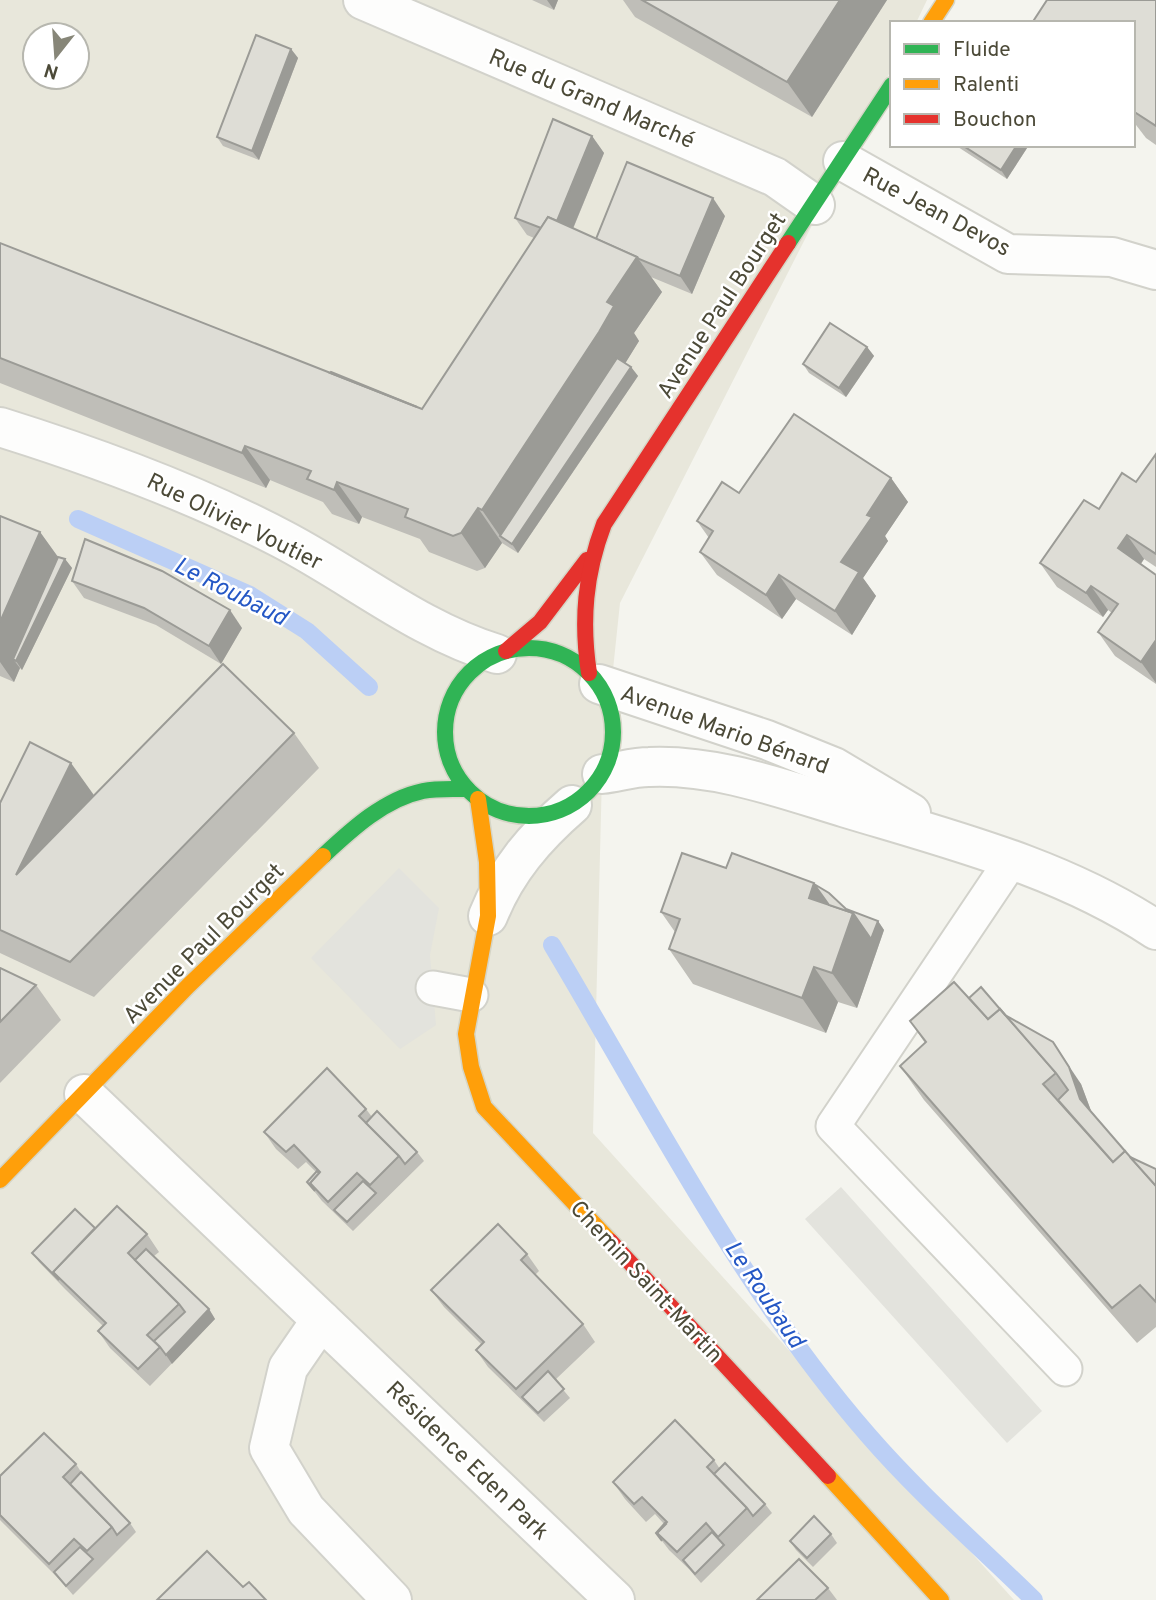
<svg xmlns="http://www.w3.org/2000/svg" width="1156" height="1600" viewBox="0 0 1156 1600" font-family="Overpass,sans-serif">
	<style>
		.residential { fill: #e8e7db; fill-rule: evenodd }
		.parking { fill: #e3e3dd }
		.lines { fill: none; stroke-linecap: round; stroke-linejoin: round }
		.stream { stroke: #bbcff5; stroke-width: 18 }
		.lane-casing { stroke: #d2d2cb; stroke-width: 37 }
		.street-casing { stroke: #d2d2cb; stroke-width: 42 }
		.fast-casing { stroke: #d5d5c6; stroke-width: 19 }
		.slow-casing { stroke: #d5d5c6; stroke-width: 19 }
		.jam-casing { stroke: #d5d5c6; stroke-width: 19 }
		.lane { stroke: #fdfdfc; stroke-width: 33 }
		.street { stroke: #fdfdfc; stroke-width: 38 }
		.fast { stroke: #30b455; stroke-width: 16 }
		.slow { stroke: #ff9f0a; stroke-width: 16 }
		.jam { stroke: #e5322d; stroke-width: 16 }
		.wall { fill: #bfbeb8 }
		.shaded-wall { fill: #9b9b96 }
		.building { fill: #deddd6; stroke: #9b9b96; stroke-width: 2 }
		.labels { text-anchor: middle; stroke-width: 5; stroke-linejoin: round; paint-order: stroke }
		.street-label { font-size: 23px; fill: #4c4a38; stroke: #fff }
		.water-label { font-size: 24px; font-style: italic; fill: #2457c5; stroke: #fff }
	</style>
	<rect width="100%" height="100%" fill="#f4f4ee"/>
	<!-- residential -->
	<path class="residential" d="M0 0H927L916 23H892V68L620 603 602 774 593 1133 1014 1600H0ZM35 35H77V77H35Z"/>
	<!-- parking -->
	<g class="parking">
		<polygon points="399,868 439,908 430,955 436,1025 400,1049 311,958"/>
		<polygon points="841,1187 1042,1411 1007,1443 805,1219"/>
	</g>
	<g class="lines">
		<!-- stream -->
		<g class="stream">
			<polyline points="78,519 250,595 307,631 369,687"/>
			<path d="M552 945C651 1111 741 1289 868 1435 919 1494 979 1546 1034 1600"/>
		</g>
		<!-- lane casing -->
		<g class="lane-casing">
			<g id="lane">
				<polyline points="1011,861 833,1126 1065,1369"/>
				<polyline points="433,988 471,995"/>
			</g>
		</g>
		<!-- street casing -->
		<g class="street-casing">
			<g id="street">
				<polyline points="363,0 775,177 815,205"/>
				<polyline points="843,161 1008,254 1112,257 1156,270"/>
				<path d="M0 427C96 457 192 492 282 539 355 577 418 630 497 654"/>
				<polyline points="599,684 767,740 834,767 911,813"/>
				<path d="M602 774C618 772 634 767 649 767 716 764 783 789 846 808 952 840 1063 868 1156 930"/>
				<path d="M488 916C506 871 535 837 572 805"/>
				<polyline points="84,1094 615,1600"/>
				<polyline points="321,1320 288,1368 269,1448 306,1510 392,1600"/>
			</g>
		</g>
		<!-- fast casing -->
		<g class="fast-casing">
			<g id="fast">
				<polyline points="788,243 892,85"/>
				<circle cx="529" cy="732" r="84"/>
				<path d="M323 856C351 830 384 799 423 791 437 788 453 789 467 789"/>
			</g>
		</g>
		<!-- slow casing -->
		<g class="slow-casing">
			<g id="slow">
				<polyline points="931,23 946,0"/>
				<polyline points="478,799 487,862 488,916 466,1034 471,1067 484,1107 610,1241"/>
				<polyline points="0,1180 188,986 323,856"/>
				<polyline points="828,1476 941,1600"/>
			</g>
		</g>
		<!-- jam casing -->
		<g class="jam-casing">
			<g id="jam">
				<polyline points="506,651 540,622 587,560"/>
				<path d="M589 673C581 621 585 574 604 524L788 243"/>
				<polyline points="610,1241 828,1476"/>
			</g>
		</g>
		<!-- lane -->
		<use href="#lane" class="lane"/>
		<!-- street -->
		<use href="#street" class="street"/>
		<!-- fast -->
		<use href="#fast" class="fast"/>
		<!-- slow -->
		<use href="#slow" class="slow"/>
		<!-- jam -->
		<use href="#jam" class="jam"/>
	</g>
	<!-- wall -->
	<g class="wall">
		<polygon points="532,0 558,0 554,10"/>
		<polygon points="623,0 887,0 812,117 635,17"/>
		<polygon points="1156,0 1156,145 1146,138 1133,121 1133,23"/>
		<polygon points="291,49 298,58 259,160 223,146 217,137"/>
		<polygon points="592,136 604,153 573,229 596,239 725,216 692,294 651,277 662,292 634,333 639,341 625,363 631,367 638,376 518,553 502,543 485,568 477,571 429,552 420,539 362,517 359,524 332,514 323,502 270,480 266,488 0,383 0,243 417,407 422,409 534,238 527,235 515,218"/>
		<polygon points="955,145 1029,145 1007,179"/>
		<polygon points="867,347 874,356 846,397 809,373 803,364"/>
		<polygon points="1156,454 1156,567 1144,559 1141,564 1156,575 1156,684 1115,656 1098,632 1112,613 1108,610 1103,617 1057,587 1040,563 1099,509 1136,482"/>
		<polygon points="891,478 908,502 885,536 888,541 863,578 876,596 852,635 796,599 782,619 717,575 700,552 709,538 697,521 739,493"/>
		<polygon points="0,516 40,532 58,557 65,559 72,568 22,670 20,668 14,682 0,676"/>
		<polygon points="72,581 242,628 221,664 156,625 84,598"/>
		<polygon points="294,733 319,768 94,997 0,953 0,803 94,795"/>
		<polygon points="846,909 878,921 884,930 857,1008 838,1002 826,1033 693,984 669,949 675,932 661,912"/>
		<polygon points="0,968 36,985 61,1020 0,1083"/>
		<polygon points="969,998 1005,1015 1081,1084 1091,1111 1130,1157 1156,1169 1156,1327 1137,1343 924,1100 900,1066 925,1043 910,1021"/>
		<polygon points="366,1109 372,1117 417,1152 424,1161 353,1231 322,1201 307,1182 316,1172 306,1162 298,1169 276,1149 264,1132"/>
		<polygon points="95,1228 147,1234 159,1252 154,1256 209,1309 215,1319 150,1386 110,1348 98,1331 103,1326 65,1289 39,1262 32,1253"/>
		<polygon points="527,1254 539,1271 535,1275 583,1324 595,1342 555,1380 570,1398 544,1422 488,1367 476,1350 481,1344 444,1307 431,1290"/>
		<polygon points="714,1460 720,1469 765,1504 772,1513 701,1583 689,1569 669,1550 656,1533 664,1524 655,1514 646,1522 625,1499 613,1482"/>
		<polygon points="76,1464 81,1472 130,1523 136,1532 73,1595 61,1581 0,1520 0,1476"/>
		<polygon points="831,1534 837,1543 813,1567 796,1550 790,1541"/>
		<polygon points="828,1588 837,1600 757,1600"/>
	</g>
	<!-- shaded-wall -->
	<g class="shaded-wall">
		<polygon points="547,0 558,0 554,10"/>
		<polygon points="840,0 887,0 812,117 787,82"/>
		<polygon points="291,49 298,58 259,160 252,151"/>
		<polygon points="592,136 604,153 564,250 552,232"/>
		<polygon points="1017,145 1029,145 1007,179 1001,170"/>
		<polygon points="713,198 725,216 692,294 680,276"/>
		<polygon points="637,257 662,292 634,333 639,341 623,367 500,536 482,510 607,302"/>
		<polygon points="867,347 874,356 846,397 839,388"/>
		<polygon points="631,367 638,376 518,553 512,544"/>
		<polygon points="245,446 270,480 266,488 242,453"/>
		<polygon points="891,478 908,502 885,536 888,541 863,578 876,596 852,635 835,611 841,562 867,515"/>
		<polygon points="337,482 362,517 359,524 334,490"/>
		<polygon points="478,508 502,543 485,568 461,533"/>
		<polygon points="40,532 63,564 65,559 72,568 22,670 16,661 13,659 20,668 14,682 0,662 0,622"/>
		<polygon points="1127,535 1144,559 1135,572 1118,548"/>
		<polygon points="779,575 796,599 782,619 766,595"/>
		<polygon points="1091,586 1108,610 1103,617 1086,593"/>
		<polygon points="230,610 242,628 221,664 209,646"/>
		<polygon points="1156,640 1156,683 1141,662"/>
		<polygon points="71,763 96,798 16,875"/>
		<polygon points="814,883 838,918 809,898"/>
		<polygon points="853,913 878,921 884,930 857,1008 832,973"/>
		<polygon points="814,967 838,1002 826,1033 802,998"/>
		<polygon points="1053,1042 1081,1084 1093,1116 1080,1099"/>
		<polygon points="209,1309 215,1319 172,1364 166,1355"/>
	</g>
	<!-- building -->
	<g class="building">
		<polygon points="642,0 840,0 787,82"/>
		<polygon points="1047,0 1156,0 1156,126 1133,111 1133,23 1032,23"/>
		<polygon points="256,35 291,49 252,151 217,137"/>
		<polygon points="553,119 592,136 557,221 548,217 541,228 515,218"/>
		<polygon points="962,145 1017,145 1001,170"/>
		<polygon points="627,162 713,198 680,276 639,259 637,257 596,239"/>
		<polygon points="548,217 637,257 607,302 614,306 599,332 482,510 478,508 461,533 453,536 405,517 408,509 337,482 334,490 307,479 311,471 245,446 242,453 0,358 0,243 422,409"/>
		<polygon points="830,323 867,347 839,388 803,364"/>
		<polygon points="617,358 631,367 512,544 500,536"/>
		<polygon points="331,372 417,407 330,373"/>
		<polygon points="794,414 891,478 867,515 872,517 841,562 859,572 835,611 779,575 766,595 700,552 713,531 697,521 722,482 739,493"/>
		<polygon points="1156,454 1156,554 1127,535 1118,548 1156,575 1156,640 1141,662 1098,632 1118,604 1091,586 1086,593 1040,563 1084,500 1099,509 1122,473 1136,482"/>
		<polygon points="0,516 40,532 0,622"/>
		<polygon points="85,539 162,571 230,610 209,646 144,608 72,581"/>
		<polygon points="58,557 65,559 16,661 13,659"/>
		<polygon points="223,664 294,733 70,962 0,930 0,803 30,742 71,763 16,875"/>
		<polygon points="682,853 726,868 732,853 814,883 809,898 853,913 832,973 814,967 802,998 669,949 680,919 661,912"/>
		<polygon points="814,884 829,893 846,909 878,921 871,939 853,913 829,905"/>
		<polygon points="0,968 36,985 0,1022"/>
		<polygon points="954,982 988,1019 1000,1009 1056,1073 1043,1084 1113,1162 1125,1151 1156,1186 1156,1302 1140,1285 1112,1308 900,1066 926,1042 910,1021"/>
		<polygon points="981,987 1005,1015 1053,1042 1069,1067 1080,1099 1125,1151 1113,1162 1058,1100 1068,1090 1056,1073 1000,1009 988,1019 969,998"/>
		<polygon points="327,1068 366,1109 359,1116 399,1156 370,1185 357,1173 328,1202 310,1183 320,1172 294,1145 286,1152 264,1132"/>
		<polygon points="377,1111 417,1152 405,1164 399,1156 366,1123"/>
		<polygon points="1130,1157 1156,1169 1156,1186"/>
		<polygon points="317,1171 319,1173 310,1183 315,1191 307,1182"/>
		<polygon points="363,1181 376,1193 347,1222 334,1210"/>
		<polygon points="117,1206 147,1234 128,1253 179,1304 147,1335 160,1347 138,1369 98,1331 106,1323 53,1272"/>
		<polygon points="75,1209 95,1228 53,1272 59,1280 32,1253"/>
		<polygon points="498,1224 527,1254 521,1260 583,1324 516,1389 476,1350 484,1342 431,1290"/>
		<polygon points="146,1249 209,1309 166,1355 160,1347 154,1341 185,1312 179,1304 135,1260"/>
		<polygon points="548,1371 564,1389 538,1413 522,1397"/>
		<polygon points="675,1420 714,1460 707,1467 747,1508 718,1537 706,1523 677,1552 657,1533 667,1522 642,1497 634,1504 613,1482"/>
		<polygon points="44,1433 76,1464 63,1477 112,1527 87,1551 74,1539 49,1564 0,1515 0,1476"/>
		<polygon points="725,1463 765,1504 753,1516 747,1508 714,1474"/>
		<polygon points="81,1472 130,1523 117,1535 112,1527 70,1484"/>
		<polygon points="814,1516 831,1534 807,1558 790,1541"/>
		<polygon points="665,1523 666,1524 657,1533 662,1541 656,1533"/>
		<polygon points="712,1532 724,1545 695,1574 683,1560"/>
		<polygon points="80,1547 93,1559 66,1586 54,1572"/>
		<polygon points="207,1551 243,1587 249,1582 266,1600 157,1600"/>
		<polygon points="799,1559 828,1588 815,1600 757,1600"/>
	</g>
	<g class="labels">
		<!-- street labels -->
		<g class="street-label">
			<text transform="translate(592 98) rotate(23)" y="8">Rue du Grand Marché</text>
			<text transform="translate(937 211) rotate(28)" y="8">Rue Jean Devos</text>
			<text transform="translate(721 305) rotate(-57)" y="8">Avenue Paul Bourget</text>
			<text transform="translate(235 521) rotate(26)" y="8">Rue Olivier Voutier</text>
			<text transform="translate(725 729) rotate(20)" y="8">Avenue Mario Bénard</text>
			<text transform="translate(203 943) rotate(-45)" y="8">Avenue Paul Bourget</text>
			<text transform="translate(647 1281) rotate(47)" y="8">Chemin Saint-Martin</text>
			<text transform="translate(468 1460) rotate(44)" y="8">Résidence Eden Park</text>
		</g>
		<!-- water labels -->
		<g class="water-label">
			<text transform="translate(231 591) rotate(27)" y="8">Le Roubaud</text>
			<text transform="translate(765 1294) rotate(56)" y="8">Le Roubaud</text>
		</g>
	</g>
	<!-- legend -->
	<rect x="890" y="21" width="245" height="126" fill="#ffffff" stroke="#b7b7af" stroke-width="2"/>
	<rect x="904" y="44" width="35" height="10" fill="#30b455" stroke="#b7b7af" stroke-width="2"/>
	<text x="953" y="56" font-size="21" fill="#4c4a38">Fluide</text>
	<rect x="904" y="79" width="35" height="10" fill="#ff9f0a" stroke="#b7b7af" stroke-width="2"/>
	<text x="953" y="91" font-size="21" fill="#4c4a38">Ralenti</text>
	<rect x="904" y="114" width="35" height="10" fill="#e5322d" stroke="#b7b7af" stroke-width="2"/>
	<text x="953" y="126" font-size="21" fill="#4c4a38">Bouchon</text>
	<!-- north arrow -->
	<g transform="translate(56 56) rotate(197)"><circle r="33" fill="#ffffff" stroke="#b7b7af" stroke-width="2"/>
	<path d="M0-5L12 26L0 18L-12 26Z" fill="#878678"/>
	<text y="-10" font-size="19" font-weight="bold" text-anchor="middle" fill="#4c4a38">N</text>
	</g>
</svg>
